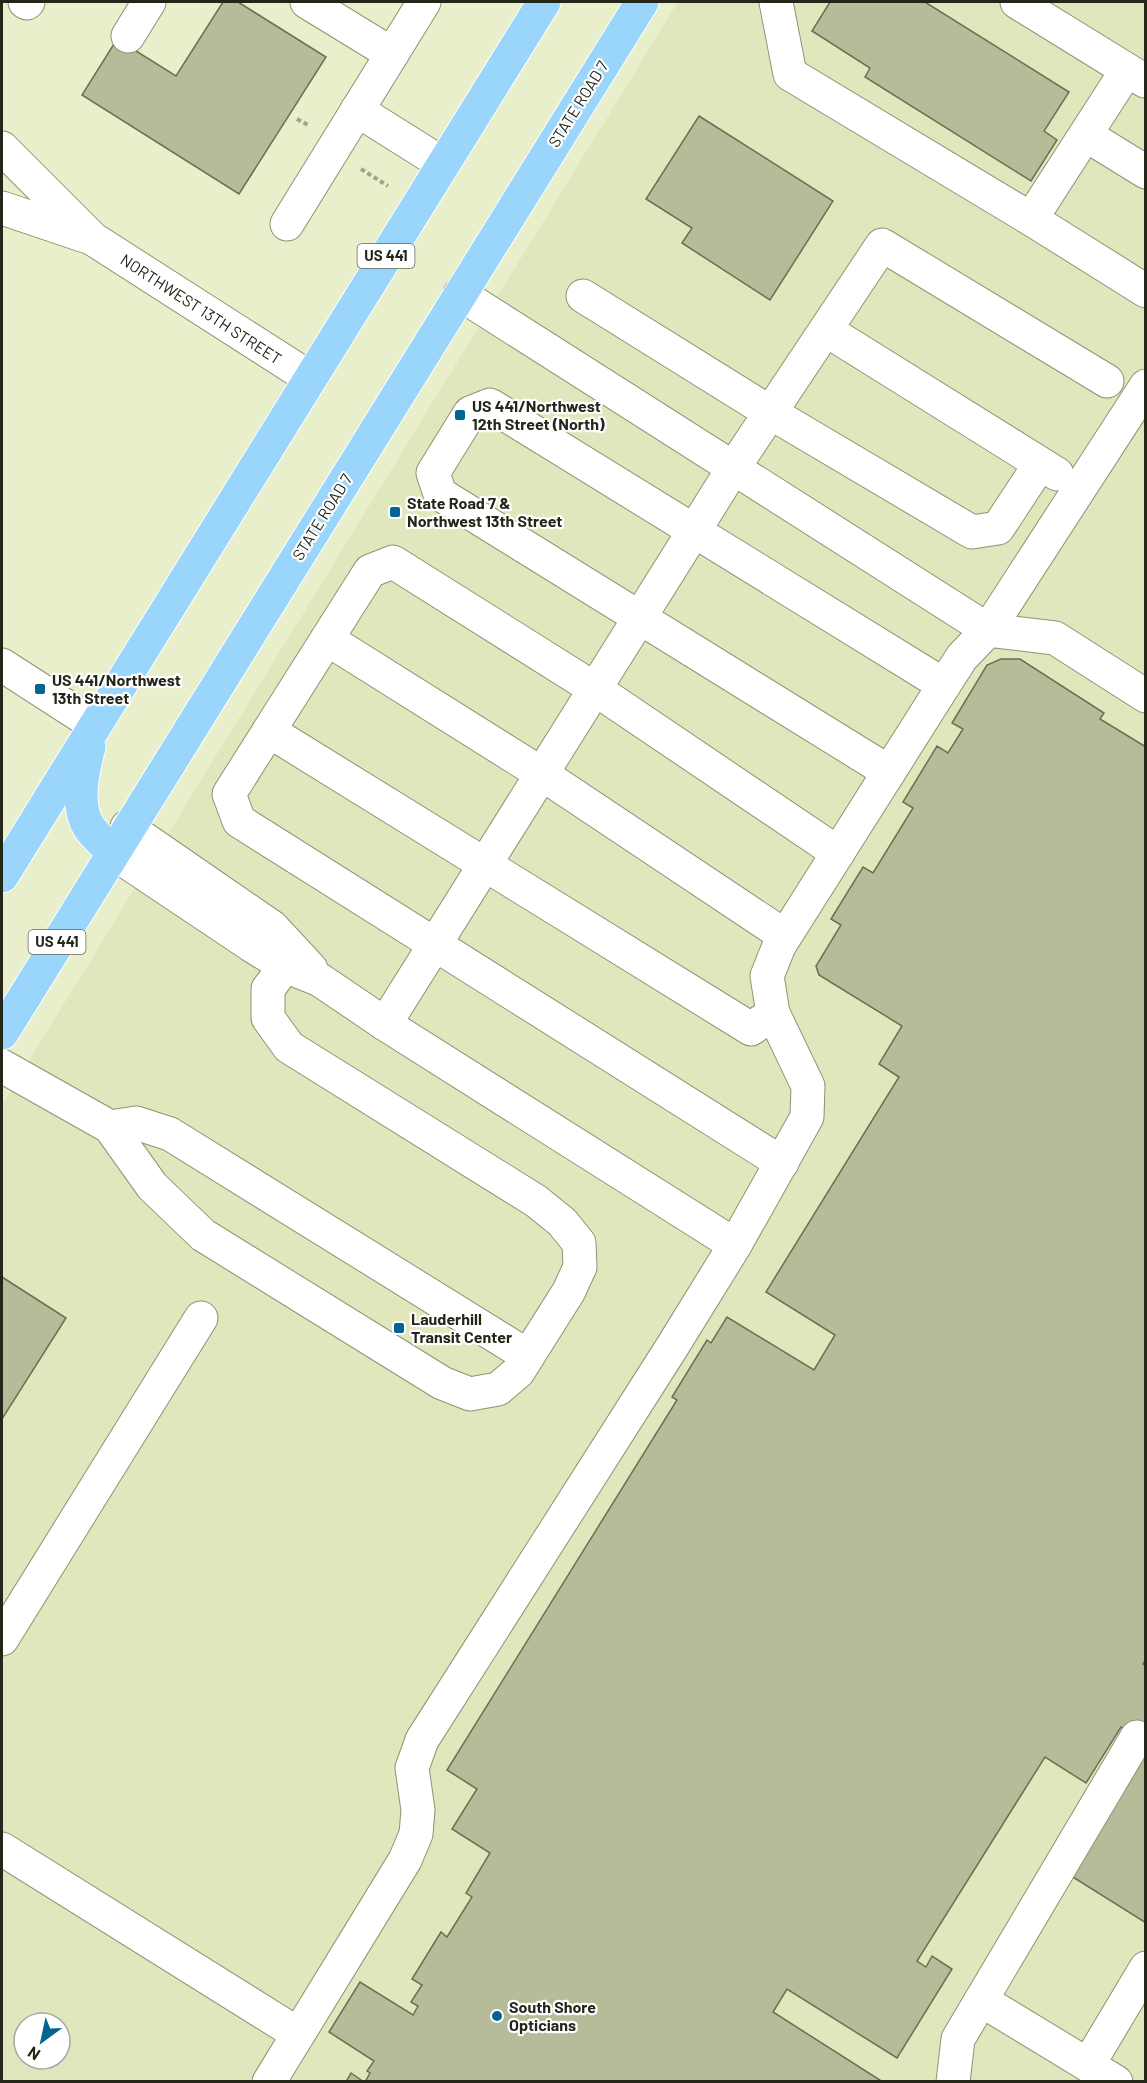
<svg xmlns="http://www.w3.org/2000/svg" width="1147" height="2083" viewBox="0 0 1147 2083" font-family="Barlow,sans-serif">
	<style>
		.built { fill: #e0e7bc; fill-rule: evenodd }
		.building { fill: #b6bb99; stroke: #6b6f50; stroke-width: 1.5 }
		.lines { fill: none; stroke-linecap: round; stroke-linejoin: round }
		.minor-casing { stroke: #8e9372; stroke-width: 35 }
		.major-casing { stroke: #fff; stroke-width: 35 }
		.path { stroke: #a0a489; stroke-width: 4; stroke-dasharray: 4.5 3; stroke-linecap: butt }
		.minor { stroke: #fff; stroke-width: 33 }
		.major { stroke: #9ad6fc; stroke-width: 33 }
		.poi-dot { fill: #026493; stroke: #fff; stroke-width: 2 }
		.labels { text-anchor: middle; stroke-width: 4.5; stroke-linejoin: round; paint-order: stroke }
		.shield { fill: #fff; stroke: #66675e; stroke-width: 1.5 }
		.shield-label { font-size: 15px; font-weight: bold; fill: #242619 }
		.street-label { font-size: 16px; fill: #242619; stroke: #fff }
		.poi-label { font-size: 16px; font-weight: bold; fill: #242619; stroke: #fff; text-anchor: start }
	</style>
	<rect width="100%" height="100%" fill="#e9eecb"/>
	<!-- built -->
	<path class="built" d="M678 2H1145V2081H2V1105ZM24 2023H60V2059H24Z"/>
	<!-- building -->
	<g class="building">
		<polygon points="223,2 238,2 326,57 239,194 82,95 117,39 176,76"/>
		<polygon points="830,2 925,2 1069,92 1044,131 1057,140 1031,181 865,77 870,68 812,31"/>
		<polygon points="699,116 833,201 770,300 682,243 692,228 646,199"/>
		<polygon points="1001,659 1020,659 1104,713 1100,719 1146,747 1146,1659 1143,1664 1146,1665 1146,1742 1121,1727 1086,1783 1045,1757 917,1961 926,1967 932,1956 952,1969 897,2058 787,1989 773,2012 883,2082 365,2082 370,2073 367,2071 374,2061 329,2032 360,1982 413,2015 418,2006 411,2002 422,1985 412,1979 441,1932 447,1937 472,1897 466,1893 490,1853 452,1829 477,1789 447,1770 677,1400 672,1397 707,1340 711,1343 727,1317 814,1370 835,1335 766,1292 899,1077 879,1064 902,1026 819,975 816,966 841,925 831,919 863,867 873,873 913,808 903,802 937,746 948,753 963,729 952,723 987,665"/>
		<polygon points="2,1277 66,1318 2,1419"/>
		<polygon points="1146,1751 1146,1923 1068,1874"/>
		<polygon points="351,2073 364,2082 346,2082"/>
	</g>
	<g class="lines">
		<!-- minor casing -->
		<g class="minor-casing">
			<g id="minor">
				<polyline points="25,2 27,3 28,2"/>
				<polyline points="307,2 392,54"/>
				<polyline points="776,2 790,74 1031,219 1146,291"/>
				<polyline points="1017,2 1145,81"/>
				<polyline points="128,36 149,2"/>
				<polyline points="357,110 443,164"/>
				<polyline points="1086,135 1146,172"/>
				<polyline points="2,148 93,239 310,378"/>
				<polyline points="2,208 85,236"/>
				<polyline points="1031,219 1127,70"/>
				<polyline points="287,224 424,2"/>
				<polyline points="460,294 988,630 1146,386"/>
				<polyline points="583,296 771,413 972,532 998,528 1040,464"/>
				<polyline points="826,330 1057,474"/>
				<polyline points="327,639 542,774 785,936"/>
				<polyline points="2,665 95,725"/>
				<polyline points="269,731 751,1029 773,1013"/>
				<polyline points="889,772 440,494 433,473 470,413 490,405 944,685"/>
				<polyline points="127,827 272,927 311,969"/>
				<polyline points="112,852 251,945 285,966 320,980 385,1024 735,1245"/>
				<polyline points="385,1024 734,467 882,245 1107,381"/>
				<polyline points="2,1066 110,1127 152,1186 203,1235 442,1383 470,1394 498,1389 518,1372 569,1291 580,1267 579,1243 562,1222 536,1201 289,1047 268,1018 268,989 285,966"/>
				<polyline points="110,1127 136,1123 170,1134 528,1356"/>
				<polyline points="782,1163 239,821 229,794 370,571 393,562 595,689 838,853"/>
				<polyline points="2,1639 201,1318"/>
				<polyline points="2,1849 298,2034"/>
				<polyline points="981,2000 1116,2082"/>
				<polyline points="1088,2065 1146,1968"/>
				<polyline points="269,2082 405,1860 416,1834 418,1810 412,1768 422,1740 672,1347 735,1245 807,1117 808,1086 773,1013 767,976 779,946 944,685 962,657 988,630 1055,638 1146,696"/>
				<polyline points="953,2082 958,2039 1137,1737"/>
			</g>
		</g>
		<!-- major casing -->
		<g class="major-casing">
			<g id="major">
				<path d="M89 747C83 769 75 806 89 827 95 836 105 844 112 852"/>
				<polyline points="2,876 544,2"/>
				<polyline points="2,1033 642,2"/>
			</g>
		</g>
		<!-- path -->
		<g class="path">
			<polyline points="297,119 308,125"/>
			<polyline points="361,169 388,186"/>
		</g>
		<!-- minor -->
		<use href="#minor" class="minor"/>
		<!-- major -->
		<use href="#major" class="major"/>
	</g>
	<!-- markers -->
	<g class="poi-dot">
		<rect x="454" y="409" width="12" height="12" rx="3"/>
		<rect x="389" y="506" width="12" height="12" rx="3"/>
		<rect x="34" y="683" width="12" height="12" rx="3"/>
		<rect x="393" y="1322" width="12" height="12" rx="3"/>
		<circle cx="497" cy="2016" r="6"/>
	</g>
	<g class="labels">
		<!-- shield labels -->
		<g class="shield">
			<rect x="357.5" y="244" width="57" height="24" rx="4.5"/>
			<rect x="28.5" y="930" width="57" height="24" rx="4.5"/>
		</g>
		<g class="shield-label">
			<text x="386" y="261">US 441</text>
			<text x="57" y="947">US 441</text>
		</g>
		<!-- street labels -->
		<g class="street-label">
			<text transform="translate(578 104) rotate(-58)" y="6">STATE ROAD 7</text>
			<text transform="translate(201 309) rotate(33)" y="6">NORTHWEST 13TH STREET</text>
			<text transform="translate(322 517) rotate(-58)" y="6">STATE ROAD 7</text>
		</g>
		<!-- poi labels -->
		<g class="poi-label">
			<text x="472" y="412">US 441/Northwest<tspan x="472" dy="18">12th Street (North)</tspan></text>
			<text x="407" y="509">State Road 7 &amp;<tspan x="407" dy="18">Northwest 13th Street</tspan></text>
			<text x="52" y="686">US 441/Northwest<tspan x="52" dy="18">13th Street</tspan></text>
			<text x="411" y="1325">Lauderhill<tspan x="411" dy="18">Transit Center</tspan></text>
			<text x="509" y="2013">South Shore<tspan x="509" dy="18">Opticians</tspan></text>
		</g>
	</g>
	<!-- border -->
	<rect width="1147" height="2083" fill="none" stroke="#242619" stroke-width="6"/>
	<!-- north arrow -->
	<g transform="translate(42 2041) rotate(213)"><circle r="28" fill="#ffffff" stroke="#a7a8a3" stroke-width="1.5"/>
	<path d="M0-4.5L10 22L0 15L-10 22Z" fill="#026493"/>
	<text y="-9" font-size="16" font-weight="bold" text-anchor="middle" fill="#242619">N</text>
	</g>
</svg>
